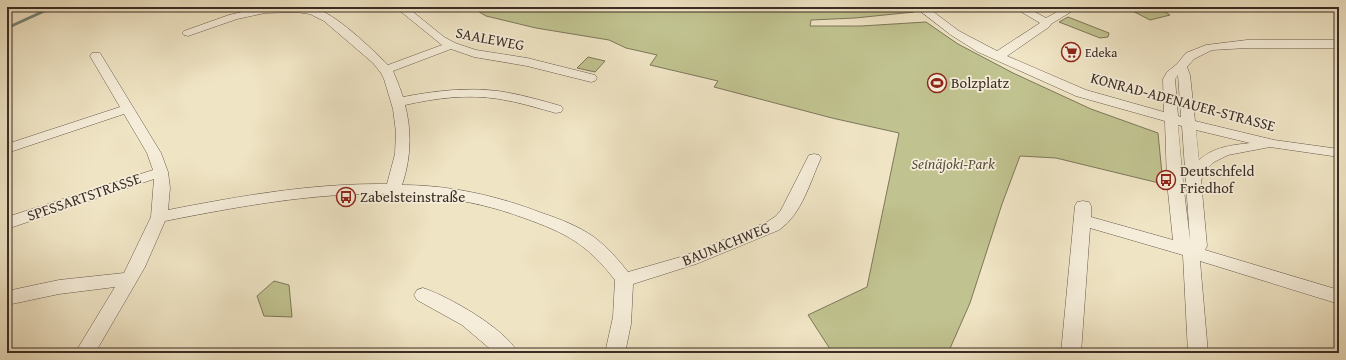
<svg xmlns="http://www.w3.org/2000/svg" width="1346" height="360" viewBox="0 0 1346 360" font-family="'Gentium Book Plus',serif">
	<style>
		.green { fill: #c0c28f; stroke: #7d775a }
		.lines { fill: none; stroke-linecap: round; stroke-linejoin: round }
		.stream { stroke: #758477; stroke-width: 3 }
		.street-casing { stroke: #675a4d; stroke-width: 1 }
		.street { fill: #f5edd9; fill-rule: evenodd }
		.labels { text-anchor: middle; stroke-width: 3.5; stroke-linejoin: round; paint-order: stroke }
		.far-poi-label { font-size: 13px; fill: #3a2c25; stroke: #f5edd9; text-anchor: start }
		.street-label { font-size: 15px; fill: #3a2c25; stroke: #f5edd9 }
		.poi-label { font-size: 15px; fill: #3a2c25; stroke: #f5edd9; text-anchor: start }
		.park-label { font-size: 15px; font-style: italic; fill: #5c5240; stroke: #f5edd9 }
	</style>
	<rect width="100%" height="100%" fill="#efe4c4"/>
	<filter id="stains"><feTurbulence type="fractalNoise" baseFrequency=".005" numOctaves="4"/><feColorMatrix values="0 0 0 0 .2 0 0 0 0 .09 0 0 0 0 .02 0 0 0 .5 -.17"/></filter>
	<radialGradient id="worn" r=".72"><stop offset=".6" stop-color="#630" stop-opacity="0"/><stop offset="1" stop-color="#630" stop-opacity=".3"/></radialGradient>
	<!-- green -->
	<g class="green">
		<polygon points="471,7 909,7 914,12 855,18 811,20 810,26 861,26 926,22 958,44 1013,73 1091,109 1158,133 1163,184 1056,158 1020,156 1002,204 970,303 948,353 831,353 830,349 808,315 867,287 899,133 832,118 714,87 718,81 650,65 657,55 626,48 609,40 536,28 486,16"/>
		<polygon points="1125,7 1157,7 1170,15 1150,20"/>
		<polygon points="1068,17 1109,33 1108,37 1100,38 1059,22"/>
		<polygon points="588,57 605,61 595,72 577,68"/>
		<polygon points="274,281 289,285 292,317 264,316 257,296"/>
	</g>
	<g class="lines">
		<!-- stream -->
		<g class="stream">
			<polyline points="7,13 19,7"/>
			<polyline points="7,28 53,7"/>
		</g>
		<!-- street casing -->
		<g class="street-casing">
			<g id="street">
				<path d="M264 7C280 7 299 4 314 8 335 13 372 49 388 65L442 45 395 7H407L444 37 455 43 476 50 527 58 595 75 597 78 595 81 591 82 527 66 474 57 451 49 393 71 398 83 403 97C434 91 466 87 498 91 519 94 540 100 561 106L563 109 561 112 556 113C537 108 519 102 499 99 468 94 436 98 405 105 412 132 411 158 402 185 450 185 498 196 542 213 560 219 578 226 594 237 607 247 618 259 628 272L684 256 767 222 776 216 781 210 809 155 814 154 819 155 821 158C810 182 802 214 779 230L696 264 633 284 631 324 625 353H605L613 317 615 280C587 244 566 233 524 218 409 175 282 198 165 221L145 267 95 353H75L115 287 59 294 7 305V291L59 280 124 273 151 217 154 179 7 229V217L153 170 147 153 124 114 7 153V144L120 107 90 56 92 53H100L161 153 168 172 170 188 168 210C240 196 313 183 387 184L395 154 396 132 393 109 384 79 381 73 373 63 324 21 310 14 296 12 265 13 237 19 188 36 184 35 182 33 184 31 229 15Z"/>
				<path d="M915 7H927L959 31 997 51 1040 23 1013 7H1026L1046 18 1066 7H1079L1051 24 1049 27 1007 56 1086 90 1164 112 1163 79 1167 72 1177 64 1186 53 1206 45 1247 40H1339V48H1247L1212 50 1194 59 1187 67 1190 75 1195 121 1274 140 1339 149V157L1270 147 1228 155 1214 162 1207 169 1201 180 1207 246 1205 250 1339 290V304L1200 261 1208 353H1188L1183 255 1090 228 1081 353H1061L1075 206 1077 202 1083 201 1089 202 1091 206V217L1173 240 1167 182 1165 121 1076 96 978 52 951 35ZM1178 75 1181 117 1178 116 1175 79ZM1178 125 1182 126 1190 240 1183 182ZM1196 130 1250 143C1232 145 1213 147 1199 160Z"/>
				<path d="M423 288C448 296 506 329 518 353H495L462 325 417 300 414 295 417 290Z"/>
			</g>
		</g>
		<!-- street -->
		<use href="#street" class="street"/>
	</g>
	<!-- icons -->
	<defs>
		<g id="supermarket-ring" transform="scale(1)"><circle r="9.5" fill="#f5edd9" stroke="#8f2418" stroke-width="1.5"/><path d="M-6-5.5h2.5l.6 2H6L4.5 2H-2.5L-4.4-4H-6ZM-1.5 3.2a1.3 1.3 0 1 0 .1 0ZM3 3.2a1.3 1.3 0 1 0 .1 0Z" fill="#8f2418"/></g>
		<g id="stadium-ring" transform="scale(1)"><circle r="9.5" fill="#f5edd9" stroke="#8f2418" stroke-width="1.5"/><path d="M0-5a6.5 5 0 1 0 0 10a6.5 5 0 1 0 0-10ZM-3.5-1.8h7v3.6h-7Z" fill="#8f2418"/></g>
		<g id="bus-ring" transform="scale(1)"><circle r="9.5" fill="#f5edd9" stroke="#8f2418" stroke-width="1.5"/><path d="M-5-6H5V4H4V6H2V4H-2V6H-4V4H-5ZM-3.5-4V0h7V-4ZM-3.5 1.2v1.5H-2V1.2ZM2 1.2v1.5H3.5V1.2Z" fill="#8f2418"/></g>
	</defs>
	<g fill-rule="evenodd">
		<use href="#supermarket-ring" x="1071" y="52"/>
		<use href="#stadium-ring" x="937" y="83"/>
		<use href="#bus-ring" x="1166" y="180"/>
		<use href="#bus-ring" x="346" y="197"/>
	</g>
	<g class="labels">
		<!-- far-poi labels -->
		<g class="far-poi-label">
			<text x="1085" y="57">Edeka</text>
		</g>
		<!-- street labels -->
		<g class="street-label">
			<text transform="translate(490 39) rotate(11)" y="5">SAALEWEG</text>
			<text transform="translate(1183 102) rotate(15)" y="5">KONRAD-ADENAUER-STRASSE</text>
			<text transform="translate(84 197) rotate(-19)" y="5">SPESSARTSTRASSE</text>
			<text transform="translate(726 244) rotate(-22)" y="5">BAUNACHWEG</text>
		</g>
		<!-- poi labels -->
		<g class="poi-label">
			<text x="951" y="88">Bolzplatz</text>
			<text x="1180" y="176">Deutschfeld<tspan x="1180" dy="17">Friedhof</tspan></text>
			<text x="360" y="202">Zabelsteinstraße</text>
		</g>
		<!-- park labels -->
		<g class="park-label">
			<text x="953" y="169">Seinäjoki-Park</text>
		</g>
	</g>
	<!-- margin -->
	<rect width="1346" height="360" fill="none" stroke="#efe4c4" stroke-width="24"/>
	<rect x="8" y="8" width="1330" height="344" fill="none" stroke="#3a2c25" stroke-width="2"/>
	<rect x="12" y="12" width="1322" height="336" fill="none" stroke="#3a2c25"/>
	<rect width="100%" height="100%" filter="url(#stains)"/>
	<rect width="100%" height="100%" fill="url(#worn)"/>
</svg>
